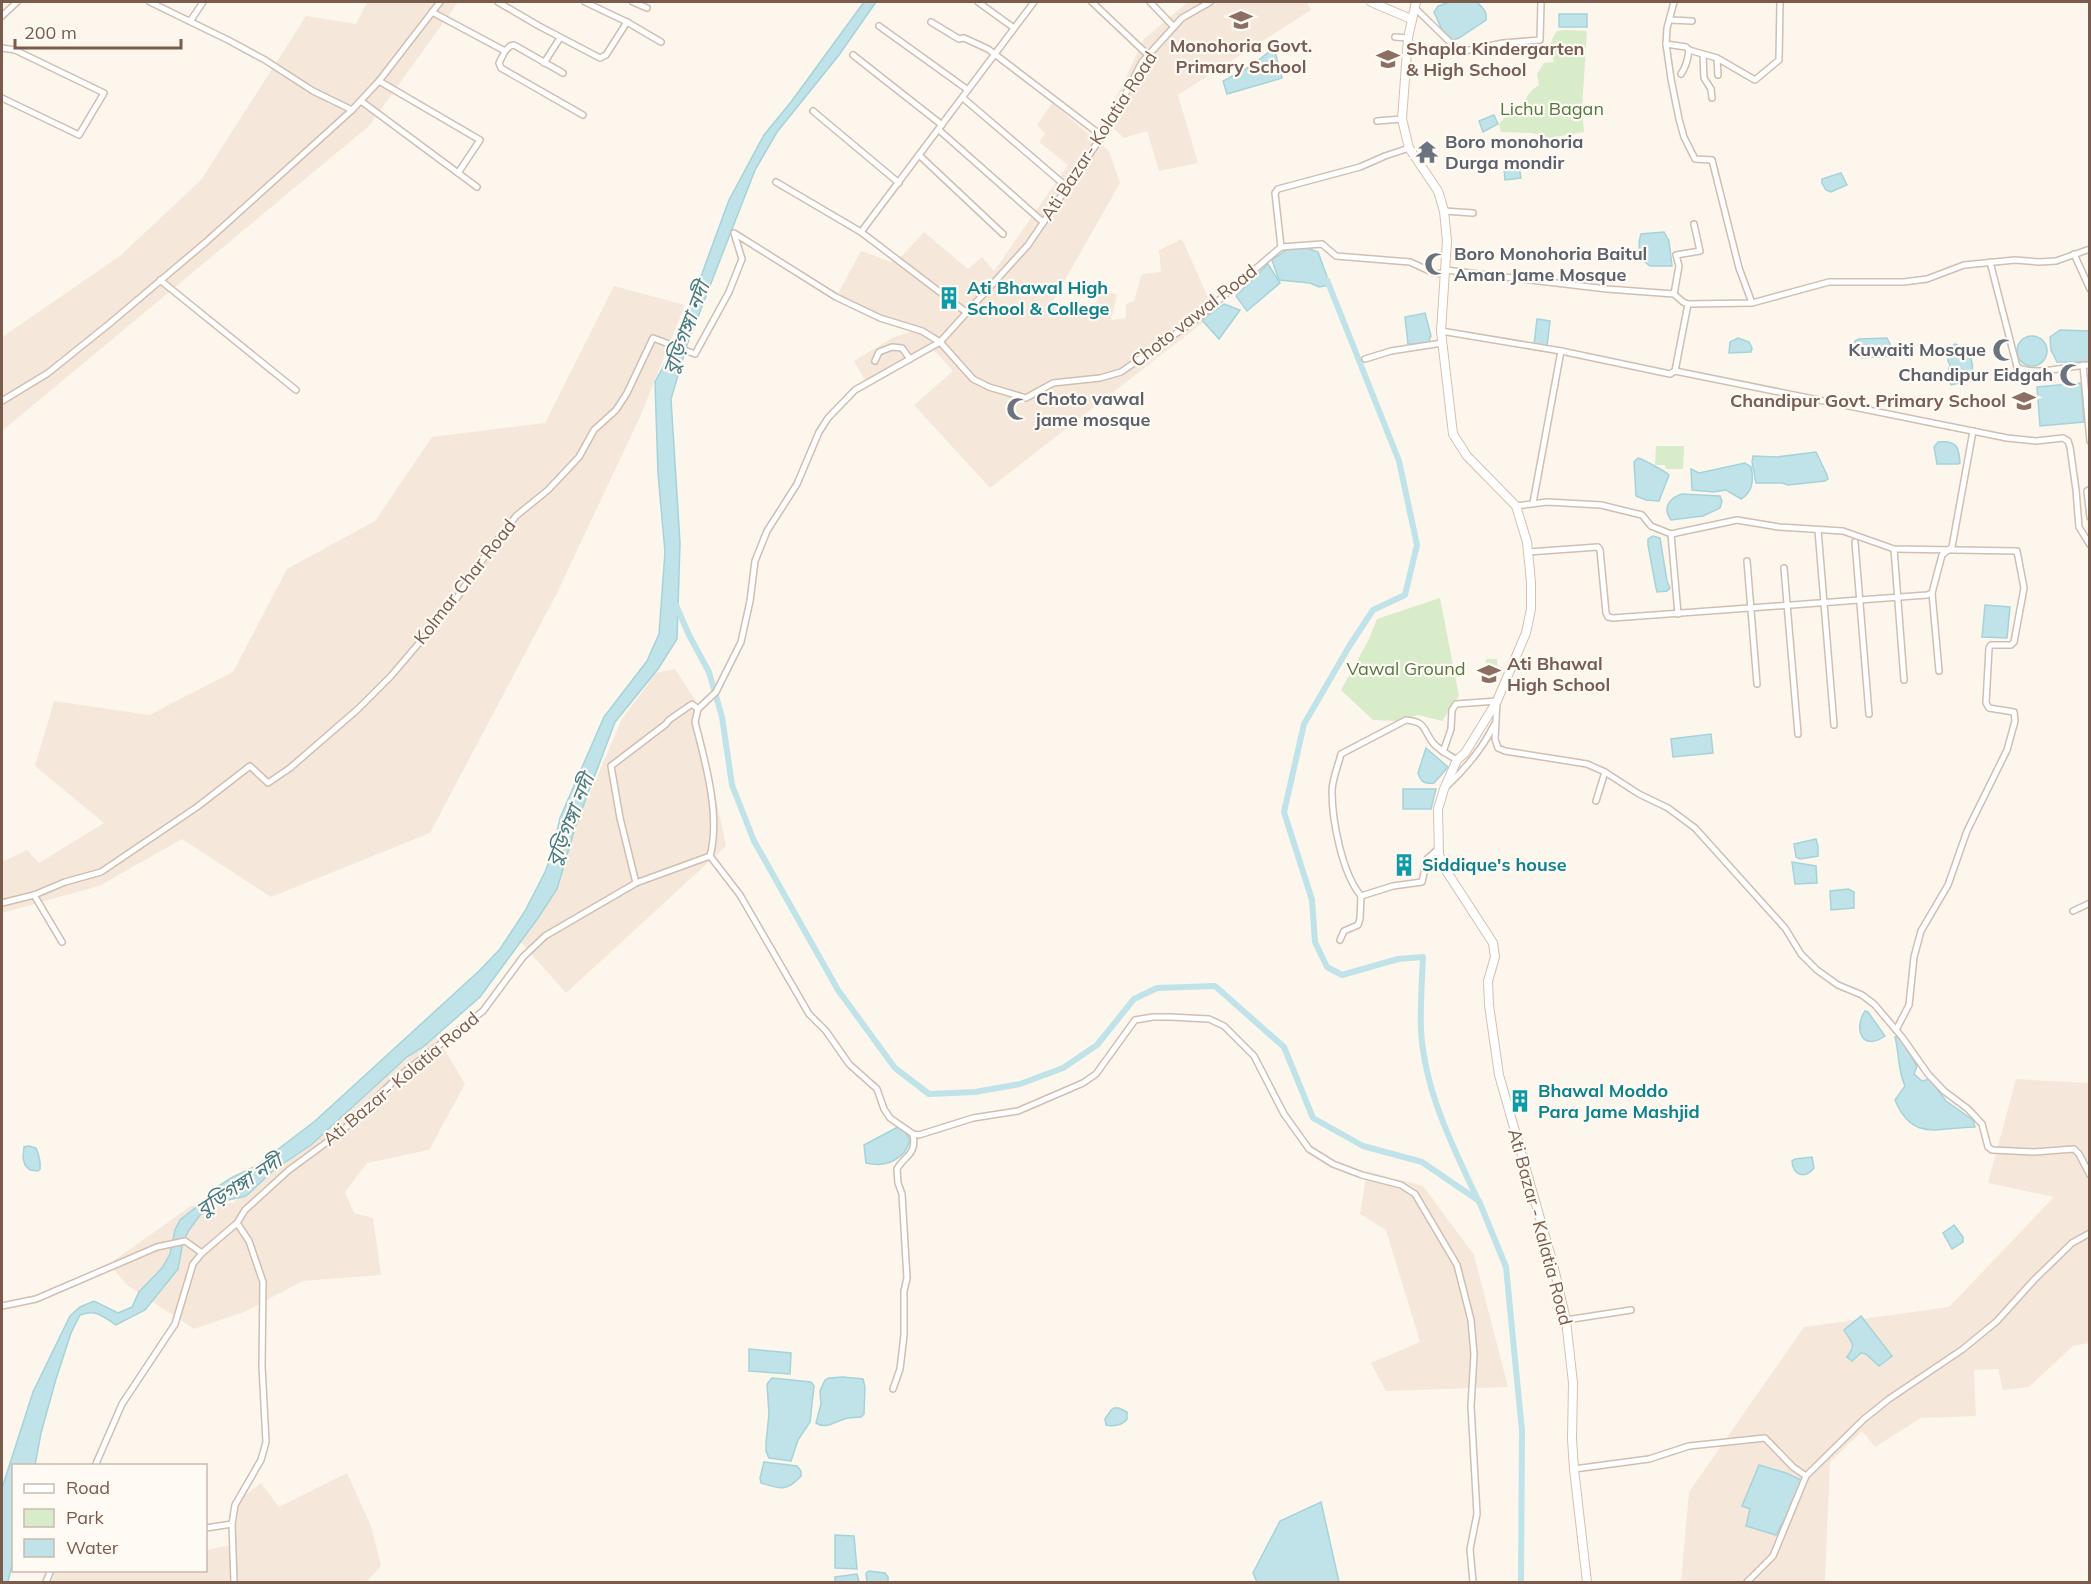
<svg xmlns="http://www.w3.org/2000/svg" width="2091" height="1584" viewBox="0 0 2091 1584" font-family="Mulish,'Noto Sans Bengali',sans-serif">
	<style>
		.residential { fill: #f5e8da }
		.green { fill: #d8ecc9 }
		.water { fill: #bfe3e8; stroke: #a5d3da; stroke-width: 1.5 }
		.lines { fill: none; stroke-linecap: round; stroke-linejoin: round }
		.canal { stroke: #bfe3e8; stroke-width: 6 }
		.street-casing { stroke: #d1beb0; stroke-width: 8 }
		.secondary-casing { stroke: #d6c0b0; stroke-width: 10 }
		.street { stroke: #fff; stroke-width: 5 }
		.secondary { stroke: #fff; stroke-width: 8 }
		.labels { text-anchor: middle; stroke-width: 4.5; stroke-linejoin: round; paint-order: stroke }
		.education-label { font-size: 18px; font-weight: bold; fill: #785e54; stroke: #fffaf3; text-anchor: start }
		.park-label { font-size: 18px; fill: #537a41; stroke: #fffaf3 }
		.street-label { font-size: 18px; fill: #7a5c4d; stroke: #fffaf3 }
		.worship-label { font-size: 18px; font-weight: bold; fill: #5b616d; stroke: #fffaf3; text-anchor: start }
		.culture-label { font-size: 18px; font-weight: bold; fill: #0d838f; stroke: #fffaf3; text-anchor: start }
		.water-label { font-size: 20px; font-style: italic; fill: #437c86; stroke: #fffaf3 }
	</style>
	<rect width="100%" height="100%" fill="#fdf6ec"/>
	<!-- residential -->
	<g class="residential">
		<polygon points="367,2 458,2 369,126 2,431 2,337 120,256 201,180 306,16 356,24"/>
		<polygon points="1188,2 1307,2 1311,10 1178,95 1198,163 1159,171 1147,131 1124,138 1105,121 1144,39"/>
		<polygon points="1052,103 1109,151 1120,183 1053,301 1077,312 1093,312 1100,291 1117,294 1111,320 1126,318 1126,304 1134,301 1142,274 1161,272 1159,250 1182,239 1215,313 990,488 914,405 953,371 933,349 868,385 854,361 894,337 910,332 920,332 880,318 836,297 861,251 891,262 903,255 924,232 968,269 982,257 994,271 1068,165 1039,142 1045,134 1037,125"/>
		<polygon points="614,286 685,305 640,417 556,595 430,833 271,897 182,839 99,886 2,913 2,862 27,850 39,863 104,823 35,766 54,701 149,715 233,672 287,569 375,521 432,437 545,423"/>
		<polygon points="675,669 695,700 726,846 566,993 512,932 575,828 622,719 656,673"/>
		<polygon points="436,1035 465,1084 429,1150 367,1163 345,1192 354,1213 373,1218 381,1275 303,1281 244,1312 194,1329 127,1285 109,1264 191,1206 233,1203"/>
		<polygon points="2016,1079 2089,1083 2089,1343 2073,1346 2029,1387 2003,1390 1998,1369 1974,1370 1976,1416 1921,1418 1875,1447 1862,1431 1830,1462 1825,1582 1681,1582 1689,1492 1804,1327 1949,1307 2054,1197 1988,1183"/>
		<polygon points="1367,1171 1423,1186 1474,1255 1508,1387 1386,1391 1371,1363 1420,1342 1386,1230 1360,1214"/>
		<polygon points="347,1473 371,1526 381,1566 366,1582 41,1582 45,1571 206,1570 206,1550 232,1545 239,1500 261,1483 279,1507"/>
	</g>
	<!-- green -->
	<g class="green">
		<path d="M1566 30 1587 31 1582 108 1584 132 1549 138 1533 133 1501 132 1499 124 1505 117 1524 113C1523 100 1528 92 1539 85L1537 74 1544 63 1554 62C1549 49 1549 42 1557 31Z"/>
		<polygon points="1656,446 1684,446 1683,469 1666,469 1665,465 1655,465"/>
		<polygon points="1440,598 1459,696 1442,721 1418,715 1398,721 1373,720 1341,690 1369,639 1377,619"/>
		<polygon points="1486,659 1497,659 1498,681 1487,682"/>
	</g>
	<!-- water -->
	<g class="water">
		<path d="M864 2H876L839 55 777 132 755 170 687 345 671 399 680 543 677 639 658 669 615 722 575 828 557 889 538 918 480 997 423 1047 407 1057 311 1145 275 1169 246 1196 214 1203 204 1210 189 1230 183 1242 178 1269 145 1310 116 1325C102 1316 97 1309 80 1315L71 1333 56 1379 41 1433 35 1465 14 1466V1556L8 1582H2V1488L33 1392 70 1316 80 1307 94 1301 118 1313 132 1307 139 1292 162 1268 170 1254 175 1230 180 1220 204 1201 217 1187 231 1178 256 1166 315 1121 479 971 500 949 525 911 545 872 553 851 560 818 604 717 647 661 659 634 665 552 658 473 655 382 678 339 729 200 764 135 791 102Z"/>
		<path d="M1449 2H1477C1482 8 1488 11 1486 20L1459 38 1453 40 1443 32 1434 12 1438 6Z"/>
		<rect x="1559" y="14" width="28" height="13"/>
		<polygon points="1274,48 1282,78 1227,94 1223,81 1251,66"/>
		<polygon points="1494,115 1498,124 1483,132 1479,121"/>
		<polygon points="1519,166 1521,178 1505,180 1504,168"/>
		<polygon points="1841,173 1847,185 1831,192 1826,190 1822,183 1822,179"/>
		<polygon points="1664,232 1669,241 1672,266 1650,266 1640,258 1639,242 1641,234"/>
		<polygon points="1292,246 1307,248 1318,252 1330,285 1319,287 1310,283 1279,280 1272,260"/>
		<polygon points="1268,264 1280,283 1247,311 1236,296"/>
		<polygon points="1224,304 1240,310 1219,339 1202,320"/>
		<polygon points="1425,313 1431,336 1428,343 1408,344 1405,317"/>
		<polygon points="1537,319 1550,321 1547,346 1534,344"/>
		<polygon points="2060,330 2089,331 2089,362 2057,362 2051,350 2050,337"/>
		<circle cx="2032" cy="351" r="15"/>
		<polygon points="1738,338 1749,342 1752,348 1751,352 1729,353 1730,342"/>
		<polygon points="1887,338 1892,348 1890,356 1861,358 1856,355 1855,341 1859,339"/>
		<path d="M1955 344C1971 349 1977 366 1969 381L1951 385 1947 374 1950 365 1948 361V349Z"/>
		<polygon points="2081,383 2084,422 2040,426 2037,387"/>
		<path d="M1938 442C1956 440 1959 446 1960 463L1958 464H1937L1934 447Z"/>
		<polygon points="1816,452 1827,475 1828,479 1825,481 1788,485 1782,483 1756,483 1752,462 1753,456 1777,457"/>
		<path d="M1638 458C1643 459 1666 472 1669 475L1659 501 1646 500 1636 496 1634 462Z"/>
		<path d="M1745 463 1751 467C1754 480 1753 492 1741 499L1726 490 1714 492 1692 490 1691 469 1699 473Z"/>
		<path d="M1682 494 1720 496 1722 501 1720 508 1703 516 1671 520C1662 508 1669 498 1682 494Z"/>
		<polygon points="1653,536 1660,538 1667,581 1670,588 1667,591 1657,592 1656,588 1648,545 1648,539"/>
		<polygon points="1985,605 2010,607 2007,638 1982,637"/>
		<polygon points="1711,734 1713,753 1673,757 1671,739"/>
		<path d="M1426 748 1448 767 1434 783C1424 784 1421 782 1418 773Z"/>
		<polygon points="1403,789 1436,789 1431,809 1403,809"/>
		<polygon points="1816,839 1818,846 1818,856 1800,859 1796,857 1794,844"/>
		<polygon points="1792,862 1816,866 1817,883 1795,884"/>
		<polygon points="1848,889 1854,892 1854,908 1831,910 1830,891"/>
		<path d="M1865 1011 1868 1012 1885 1036C1862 1052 1853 1029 1865 1011Z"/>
		<path d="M1895 1037H1900L1917 1066 1914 1074 1922 1081 1930 1079 1946 1101 1973 1120 1975 1127C1939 1127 1913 1143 1895 1100L1905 1086C1897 1068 1900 1056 1895 1037Z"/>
		<path d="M898 1127 905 1132 910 1140C905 1159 886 1168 866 1163L864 1145Z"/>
		<path d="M29 1146 36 1148C39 1155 41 1161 40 1169L38 1171 30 1170 25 1165 23 1158 24 1147Z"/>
		<path d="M1812 1157 1814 1168C1805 1179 1793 1176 1792 1161L1795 1159Z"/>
		<polygon points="1954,1225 1963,1237 1963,1242 1952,1249 1943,1233"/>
		<path d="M1861 1316 1892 1356 1879 1366 1866 1354 1861 1353 1852 1361 1847 1357C1857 1343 1852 1344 1844 1330Z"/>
		<polygon points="749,1349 791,1353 790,1374 749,1371"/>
		<path d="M843 1377 863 1379 865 1387 864 1414 861 1417C856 1418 850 1417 845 1419 834 1421 827 1430 816 1423L821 1404 820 1391 825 1380 829 1378Z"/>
		<polygon points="772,1378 811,1382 814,1386 810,1422 798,1440 791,1461 769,1458 766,1451 766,1443 769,1414 767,1384"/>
		<path d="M1114 1408H1119L1127 1412V1419C1123 1425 1113 1427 1106 1425L1105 1419 1111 1410Z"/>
		<path d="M764 1462 797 1466 801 1471V1476C787 1492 780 1489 761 1483L760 1478Z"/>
		<polygon points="1759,1465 1786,1473 1801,1480 1794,1501 1776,1535 1746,1526 1750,1509 1742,1506"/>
		<polygon points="1321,1502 1339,1582 1257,1582 1253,1573 1280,1521"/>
		<polygon points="835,1535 854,1536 857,1569 835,1568"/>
		<polygon points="869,1571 885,1573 888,1577 888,1582 867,1582 866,1573"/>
		<polygon points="857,1574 859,1582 835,1582 835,1577"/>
	</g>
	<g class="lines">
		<!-- canal -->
		<g class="canal">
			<path d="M1327 280 1399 461 1417 545 1405 595 1373 610 1350 645 1304 724 1284 812 1312 900 1315 942 1327 967 1342 975 1398 959 1423 957C1422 982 1420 1007 1421 1031 1425 1092 1453 1147 1478 1200"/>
			<polyline points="676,605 689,635 709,672 722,717 732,785 754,841 838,990 895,1068 929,1094 975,1092 1020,1084 1063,1068 1097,1045 1134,999 1157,988 1215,986 1284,1047 1313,1118 1363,1146 1422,1162 1479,1201 1506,1267 1522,1431 1521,1582"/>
		</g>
		<!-- street casing -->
		<g class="street-casing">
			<g id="street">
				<polyline points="150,2 228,40 265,60 313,91 352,110"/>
				<polyline points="498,2 539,26 600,58 606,55 627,22"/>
				<polyline points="585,2 627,22 661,42"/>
				<polyline points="633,2 647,8"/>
				<polyline points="978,2 1014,28"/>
				<polyline points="1092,2 1148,55"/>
				<polyline points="1150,2 1174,27"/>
				<polyline points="1674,2 1667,28 1666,44 1671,79 1679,119 1684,137 1695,159 1712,160 1739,268 1752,303"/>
				<polyline points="1414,7 1460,52 1503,43 1540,40 1541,2"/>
				<polyline points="432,12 505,51 499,63 501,68 583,115"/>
				<polyline points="2,16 17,2"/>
				<polyline points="191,20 203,2"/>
				<polyline points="1670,20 1692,21"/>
				<polyline points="931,22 959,39 964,38 988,49 1102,136"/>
				<polyline points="879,26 968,90"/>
				<polyline points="1395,37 1408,38"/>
				<polyline points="1666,44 1686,47 1689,50 1717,58 1718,75"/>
				<polyline points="2,48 15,50 104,93 79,135 2,98"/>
				<polyline points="505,51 510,46 514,45 563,73"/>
				<polyline points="853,55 942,125"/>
				<polyline points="1703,55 1704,78 1711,89 1712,98"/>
				<polyline points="1717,58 1755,80 1779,60 1780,2"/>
				<polyline points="544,63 560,38"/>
				<path d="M1681 74C1686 67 1688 59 1689 50"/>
				<polyline points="379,81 480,140 458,173"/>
				<polyline points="963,98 1067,187"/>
				<polyline points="361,101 477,187"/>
				<polyline points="813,111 899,183"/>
				<polyline points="1377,121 1402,119"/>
				<polyline points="939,130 1043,222"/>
				<polyline points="919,155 1003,234"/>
				<polyline points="776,182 861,232 966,312"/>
				<polyline points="1444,211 1473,213"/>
				<polyline points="861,232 1034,2"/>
				<polyline points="1281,247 1275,193 1278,189 1360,167 1385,156 1409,148"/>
				<polyline points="2074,254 2090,289"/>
				<path d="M1990 262 2017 367C2035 377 2070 365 2090 365"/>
				<polyline points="1445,270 1607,289 1674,294 1683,302 1688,304 1752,303 1829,282 1904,282 1927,279 1964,265 2015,260 2039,262 2056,261 2090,249"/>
				<polyline points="160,280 296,390"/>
				<polyline points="1674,294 1679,266 1676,255 1700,251 1694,224"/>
				<polyline points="1441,331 1561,351 1670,374 1675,371 1688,304"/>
				<polyline points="1365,359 1391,351 1442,343"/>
				<polyline points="875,361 879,352 892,347 902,348 910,359"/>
				<polyline points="2083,365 2090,441"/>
				<polyline points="1675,371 2007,438 2036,441 2063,438 2068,441 2070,447 2076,490 2079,527 2090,545"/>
				<polyline points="2,401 48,373 109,324 206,242 299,158 352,110 379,81 440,2"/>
				<polyline points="2090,489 2087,491 2090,517"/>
				<polyline points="1533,503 1561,351"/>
				<polyline points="1516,506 1547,502 1601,505 1642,515 1651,526 1671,534 1737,520 1779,527 1843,531 1894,549 2017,551 2024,588 2014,642 2011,645 1991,645 1989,648 1986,703 1989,708 2014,712 2015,721 2007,750 1967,831 1948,885 1921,931 1914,957 1909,1005 1896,1030"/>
				<polyline points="1818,530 1834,725"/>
				<polyline points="1671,534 1678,614"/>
				<polyline points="1855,542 1869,714"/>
				<polyline points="1894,549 1904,680"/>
				<polyline points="1528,552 1598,547 1600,550 1606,613 1608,617 1613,618 1927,595 1932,593 1942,555 1952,547 1973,431"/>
				<polyline points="1747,561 1757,684"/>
				<polyline points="1784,568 1798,734"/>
				<polyline points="1932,593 1939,671"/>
				<polyline points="1443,752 1451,729 1452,710 1456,704 1497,701 1495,739 1498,748 1505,751 1587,764 1605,772 1639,794 1668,808 1695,828 1785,928 1801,954 1817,970 1838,985 1862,995 1874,1004 1902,1037 1928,1074 1944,1091 1968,1109 1982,1124 1988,1147 1992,1150 2034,1152 2074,1149 2079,1154 2090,1175"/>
				<path d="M1447 786C1466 768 1483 748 1494 725"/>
				<polyline points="1596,801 1605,772"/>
				<path d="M1439 848 1427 859 1422 882 1393 886 1361 896C1342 873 1332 821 1332 791 1332 780 1338 766 1341 754L1406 720C1427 722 1423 730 1433 743 1440 751 1449 755 1457 760"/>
				<polyline points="710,856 740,895 809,1014 826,1031 849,1064 877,1089 884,1109 890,1118 913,1134 919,1135 973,1118 1018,1111 1083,1083 1096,1074 1135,1020 1153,1017 1170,1017 1209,1019 1224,1026 1254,1056 1284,1114 1309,1149 1333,1164 1362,1175 1401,1185 1415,1194 1457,1265 1471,1320 1474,1354 1471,1406 1477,1514 1470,1549 1473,1582"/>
				<polyline points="636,883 620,818 611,766 666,724 669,720 692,704 698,709"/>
				<polyline points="34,895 62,942"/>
				<polyline points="2,903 34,895 65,882 101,872 197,807 250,766 268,783 290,768 358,709 391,676 454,602 485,556 516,516 548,490 579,457 594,430 616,410 627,393 653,338 695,354 729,292 742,259 734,233 836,297 880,318 922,331 940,342 973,379 989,387 1026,398 1053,383 1100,378 1121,372 1198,318 1281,247 1322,244 1336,256 1410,262 1434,273 1445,274"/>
				<polyline points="2073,911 2090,903"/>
				<polyline points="1340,940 1344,931 1358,925 1360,919 1361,896"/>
				<path d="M2 1306 36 1299 157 1247 185 1241 202 1253 237 1223 245 1210 289 1170 342 1131 397 1078 483 1011 523 957 545 936 636 883 710 856C721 816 705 761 695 722L698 709 716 692 741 642 750 601 755 561 767 531 797 484 819 432 828 418 855 390 940 342 1028 245 1110 124 1142 62 1182 18 1210 2"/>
				<polyline points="1566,1320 1631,1310"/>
				<path d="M893 1389 900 1369 904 1335V1291L907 1278 902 1194 898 1183 897 1169C905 1155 917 1155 913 1134"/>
				<polyline points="95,1466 122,1404 175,1324 193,1264 202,1253"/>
				<polyline points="1574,1469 1649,1459 1689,1446 1765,1438 1793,1467 1806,1476"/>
				<polyline points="206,1528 232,1524"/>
				<polyline points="46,1582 51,1570"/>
				<polyline points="234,1582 232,1524 235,1505 261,1460 266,1442 262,1366 263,1282 249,1241 237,1223"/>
				<polyline points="1747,1582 1773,1556 1806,1476 1864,1419 1889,1399 1963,1349 1997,1321 2034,1280 2072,1243 2090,1233"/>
			</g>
		</g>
		<!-- secondary casing -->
		<g class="secondary-casing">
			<g id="secondary">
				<polyline points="1371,2 1411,19"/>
				<polyline points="1416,2 1408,38 1402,119 1409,148 1438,191 1444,211 1447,241 1441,331 1453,434 1467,456 1516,506 1527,542 1531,582 1531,609 1526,633 1497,701 1465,753 1457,760 1444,789 1438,809 1439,855 1447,872 1493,943 1495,957 1488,981 1489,1005 1499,1075 1553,1264 1566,1320 1573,1383 1572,1439 1574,1469 1587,1582"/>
			</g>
		</g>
		<!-- street -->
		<use href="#street" class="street"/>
		<!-- secondary -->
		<use href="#secondary" class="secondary"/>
	</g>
	<!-- icons -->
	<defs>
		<g id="school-bare" transform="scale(1.8)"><path d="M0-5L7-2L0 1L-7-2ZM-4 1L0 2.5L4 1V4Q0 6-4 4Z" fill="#8d6e63" stroke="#fffaf3" stroke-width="2.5" paint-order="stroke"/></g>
		<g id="temple-bare" transform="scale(1.8)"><path d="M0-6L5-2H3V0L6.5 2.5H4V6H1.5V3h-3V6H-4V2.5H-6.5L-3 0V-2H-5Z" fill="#6b7280" stroke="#fffaf3" stroke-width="2.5" paint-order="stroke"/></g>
		<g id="mosque-bare" transform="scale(1.8)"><path d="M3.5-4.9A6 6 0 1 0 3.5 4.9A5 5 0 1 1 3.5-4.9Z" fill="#6b7280" stroke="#fffaf3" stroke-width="2.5" paint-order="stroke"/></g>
		<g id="building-bare" transform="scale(1.8)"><path d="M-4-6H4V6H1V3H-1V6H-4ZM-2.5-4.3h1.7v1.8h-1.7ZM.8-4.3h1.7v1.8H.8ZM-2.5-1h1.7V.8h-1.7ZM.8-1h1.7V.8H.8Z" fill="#0f9aa8" stroke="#fffaf3" stroke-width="2.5" paint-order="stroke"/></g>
	</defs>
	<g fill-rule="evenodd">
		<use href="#school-bare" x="1241" y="20"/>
		<use href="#school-bare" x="1388" y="59"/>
		<use href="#temple-bare" x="1427" y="152"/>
		<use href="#mosque-bare" x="1436" y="264"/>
		<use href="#building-bare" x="949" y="298"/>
		<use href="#mosque-bare" x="2004" y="350"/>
		<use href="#mosque-bare" x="2071" y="375"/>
		<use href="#school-bare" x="2024" y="401"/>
		<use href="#mosque-bare" x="1018" y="409"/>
		<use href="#school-bare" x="1489" y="674"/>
		<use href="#building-bare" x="1404" y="865"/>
		<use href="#building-bare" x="1520" y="1101"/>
	</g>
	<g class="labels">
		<!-- education labels -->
		<g class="education-label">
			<text x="1241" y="52" text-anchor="middle">Monohoria Govt.<tspan x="1241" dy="21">Primary School</tspan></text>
			<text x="1406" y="55">Shapla Kindergarten<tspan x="1406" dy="21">&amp; High School</tspan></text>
			<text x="2006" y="407" text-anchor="end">Chandipur Govt. Primary School</text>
			<text x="1507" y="670">Ati Bhawal<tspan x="1507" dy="21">High School</tspan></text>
		</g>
		<!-- park labels -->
		<g class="park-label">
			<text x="1552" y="115">Lichu Bagan</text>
			<text x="1406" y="675">Vawal Ground</text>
		</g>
		<!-- street labels -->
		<g class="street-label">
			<text transform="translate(1099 136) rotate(-57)" y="6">Ati Bazar- Kolatia Road</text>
			<text transform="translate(1194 316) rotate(-38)" y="6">Choto vawal Road</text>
			<text transform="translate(465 582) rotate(-52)" y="6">Kolmar Char Road</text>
			<text transform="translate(401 1079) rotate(-40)" y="6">Ati Bazar- Kolatia Road</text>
			<text transform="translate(1540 1227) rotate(75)" y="6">Ati Bazar - Kalatia Road</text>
		</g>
		<!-- worship labels -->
		<g class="worship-label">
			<text x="1445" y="148">Boro monohoria<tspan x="1445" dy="21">Durga mondir</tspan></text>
			<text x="1454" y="260">Boro Monohoria Baitul<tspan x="1454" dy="21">Aman Jame Mosque</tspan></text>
			<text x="1986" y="356" text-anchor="end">Kuwaiti Mosque</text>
			<text x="2053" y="381" text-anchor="end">Chandipur Eidgah</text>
			<text x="1036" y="405">Choto vawal<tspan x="1036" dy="21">jame mosque</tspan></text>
		</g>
		<!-- culture labels -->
		<g class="culture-label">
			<text x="967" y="294">Ati Bhawal High<tspan x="967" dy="21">School &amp; College</tspan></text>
			<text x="1422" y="871">Siddique's house</text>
			<text x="1538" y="1097">Bhawal Moddo<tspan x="1538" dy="21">Para Jame Mashjid</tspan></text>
		</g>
		<!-- water labels -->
		<g class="water-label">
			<text transform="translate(686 328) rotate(-69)" y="7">বুড়িগঙ্গা নদী</text>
			<text transform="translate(570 820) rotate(-68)" y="7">বুড়িগঙ্গা নদী</text>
			<text transform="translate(239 1185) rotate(-33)" y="7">বুড়িগঙ্গা নদী</text>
		</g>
	</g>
	<!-- border -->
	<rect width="2091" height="1584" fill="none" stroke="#7a5c4d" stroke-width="6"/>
	<!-- legend -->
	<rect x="12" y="1464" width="195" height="108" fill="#fffaf3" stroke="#cabbb1" stroke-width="1.5"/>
	<rect x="24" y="1484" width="30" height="9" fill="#ffffff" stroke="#cabbb1" stroke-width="1.5"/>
	<text x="66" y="1494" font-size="18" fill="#7a5c4d">Road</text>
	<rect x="24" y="1509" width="30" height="18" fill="#d8ecc9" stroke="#cabbb1" stroke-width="1.5"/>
	<text x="66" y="1524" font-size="18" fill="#7a5c4d">Park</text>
	<rect x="24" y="1539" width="30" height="18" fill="#bfe3e8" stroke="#cabbb1" stroke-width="1.5"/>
	<text x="66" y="1554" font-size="18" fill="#7a5c4d">Water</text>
	<!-- scale -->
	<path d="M15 39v9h166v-9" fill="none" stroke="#7a5c4d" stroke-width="3"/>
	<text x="24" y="39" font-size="18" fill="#7a5c4d" stroke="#fffaf3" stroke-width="4.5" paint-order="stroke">200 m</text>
</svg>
